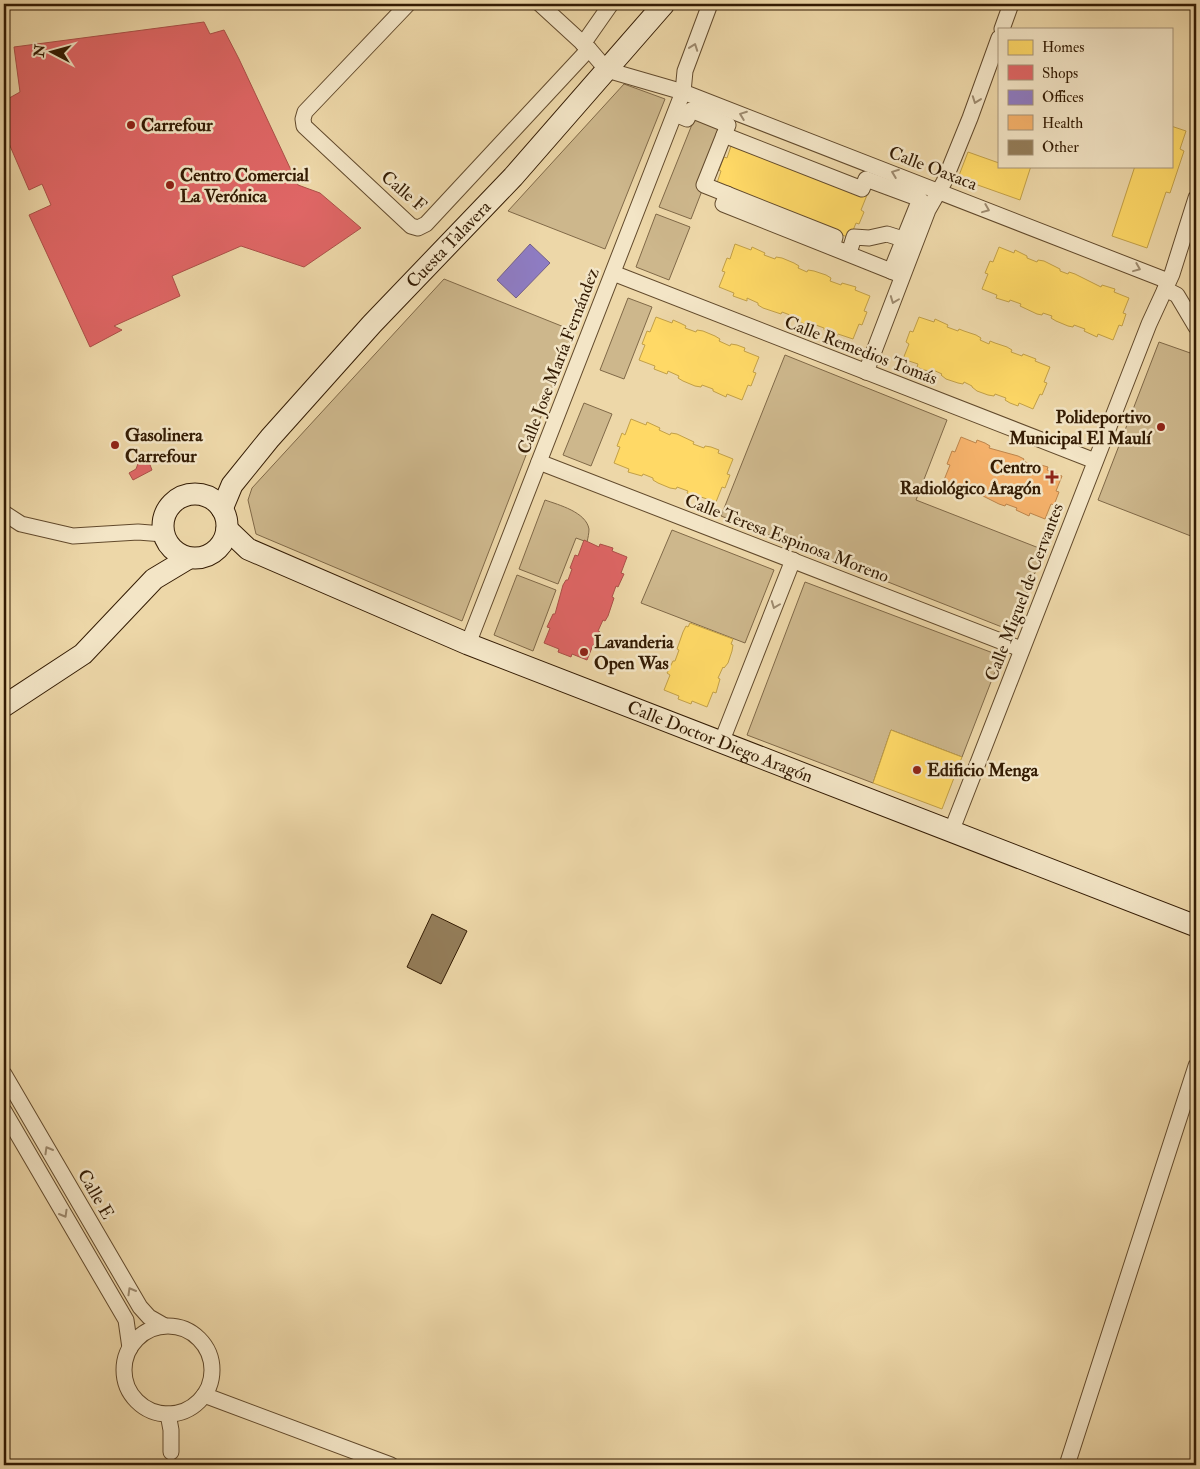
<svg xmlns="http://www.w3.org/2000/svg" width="1200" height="1469" viewBox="0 0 1200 1469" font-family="'IM FELL Double Pica',serif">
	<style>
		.green { fill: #cdb78c; stroke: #806948 }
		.homes { fill: #ffd966; stroke: #c2a048 }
		.shops { fill: #e06666; stroke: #ac5048 }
		.offices { fill: #8e7cc3; stroke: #735f89 }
		.health { fill: #f6b26b; stroke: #bc854c }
		.building { fill: #947d59; stroke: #331b03 }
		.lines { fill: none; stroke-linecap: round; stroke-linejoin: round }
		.street-casing { stroke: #624a2c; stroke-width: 17 }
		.secondary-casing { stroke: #331b03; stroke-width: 23 }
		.street { stroke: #f3e5c6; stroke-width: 15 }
		.secondary { stroke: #f3e5c6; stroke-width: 21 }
		.oneway { stroke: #9d8a6e }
		.poi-dot { fill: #8f2418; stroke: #f3e5c6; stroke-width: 2 }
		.labels { text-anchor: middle; stroke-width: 5; stroke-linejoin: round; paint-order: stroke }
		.poi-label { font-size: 18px; font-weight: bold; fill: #331b03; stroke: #f3e5c6; text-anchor: start }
		.street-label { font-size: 18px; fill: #331b03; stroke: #f3e5c6 }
	</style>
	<rect width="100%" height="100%" fill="#edd7a8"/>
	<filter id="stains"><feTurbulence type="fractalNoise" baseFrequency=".004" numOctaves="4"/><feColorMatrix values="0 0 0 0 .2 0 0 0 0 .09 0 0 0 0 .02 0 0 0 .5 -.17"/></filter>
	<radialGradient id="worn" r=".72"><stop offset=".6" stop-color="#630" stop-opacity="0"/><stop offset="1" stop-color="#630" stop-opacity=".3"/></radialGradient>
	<!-- green -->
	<g class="green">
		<polygon points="624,84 665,99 605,249 508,211"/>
		<polygon points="695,117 726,129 691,219 659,207"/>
		<polygon points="656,214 690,227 669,280 636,267"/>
		<polygon points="444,279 574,331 462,621 256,534 248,500 252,488"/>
		<polygon points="628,298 652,307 624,379 600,370"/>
		<polygon points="1159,342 1196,355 1196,538 1098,500"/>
		<polygon points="785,355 947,420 916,500 1044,550 1012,631 721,516"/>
		<polygon points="584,403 612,414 591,466 563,455"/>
		<path d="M545 500C559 505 586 512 589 529 589 533 588 538 587 542L576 538 558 584 519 569Z"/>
		<polygon points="672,530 774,570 745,643 641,603"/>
		<polygon points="517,575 556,590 533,651 494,635"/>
		<polygon points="805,582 1001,656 962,757 891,730 873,783 747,735"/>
	</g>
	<!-- homes -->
	<g class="homes">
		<polygon points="1171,126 1186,131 1180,149 1184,151 1170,193 1166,192 1147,248 1112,236 1135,166 1171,166"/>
		<polygon points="732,143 867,195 861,210 864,212 859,224 856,223 850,238 716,186 721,171 719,170 724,157 727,158"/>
		<polygon points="968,152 999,163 999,166 1031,166 1020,200 958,178"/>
		<polygon points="735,244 751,250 752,247 765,253 764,255 775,259 776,257 782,258 794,263 799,266 798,268 807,272 808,270 814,271 826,275 831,278 830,281 841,285 842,283 856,287 855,290 870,296 864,311 867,312 862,325 859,324 853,339 838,334 837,336 829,333 824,330 824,328 813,324 813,326 807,325 795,320 789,317 790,315 782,312 781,314 763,308 758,305 758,303 747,298 747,301 733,296 734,293 719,287 725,272 722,271 727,258 730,259"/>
		<polygon points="999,247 1014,253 1015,250 1027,256 1027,258 1037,262 1038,260 1044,261 1060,269 1060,271 1068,274 1069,272 1075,274 1101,287 1102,285 1115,289 1114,292 1129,298 1123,313 1126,314 1122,326 1119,325 1113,340 1098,334 1097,337 1084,331 1085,329 1074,325 1073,327 1068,326 1056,321 1051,318 1052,316 1043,313 1042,315 1037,314 1020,306 1021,304 1010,300 1009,302 996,298 997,295 982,289 988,274 985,273 990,261 993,262"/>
		<polygon points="656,317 672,323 673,320 680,323 686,326 685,328 696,332 697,330 703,331 715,336 720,339 719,341 730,346 731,344 737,345 745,348 744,351 759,357 753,372 756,373 751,386 748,385 742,400 727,394 726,397 713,391 713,389 702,385 701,387 695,386 683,381 678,378 679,376 668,371 667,374 654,369 655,366 639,360 645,345 642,344 647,331 650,332"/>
		<polygon points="919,317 934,322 935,319 948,325 947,327 958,331 959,329 964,331 976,335 981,338 980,340 989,344 990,341 995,343 1007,347 1012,350 1011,352 1022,356 1023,354 1036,359 1035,361 1050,367 1044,382 1047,383 1042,395 1040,394 1033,409 1019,403 1018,406 1010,403 1005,400 1006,398 995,394 994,396 988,395 977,391 972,387 972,386 964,382 963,384 958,383 946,379 941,375 942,374 931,369 930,371 924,370 917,367 918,364 903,359 909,344 906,342 910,331 913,332"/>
		<polygon points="631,419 646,425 647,422 660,428 659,430 670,435 671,433 677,434 694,442 693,444 704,448 705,446 711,447 719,450 718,453 733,459 727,474 730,475 725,488 722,487 716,502 701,497 700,499 692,496 687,493 688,491 677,487 676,489 670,488 658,483 653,480 653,478 643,474 642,476 628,472 629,469 614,463 620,447 617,446 622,433 625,435"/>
		<polygon points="690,623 733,639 731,644 733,645 732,651 728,663 724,668 723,667 718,678 720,679 716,693 713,692 707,707 692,701 691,704 678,699 679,696 664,690 670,675 667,673 673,661 675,661 679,650 677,649 683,632 686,626 688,627"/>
		<polygon points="891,730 962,757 942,809 873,783"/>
	</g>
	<!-- shops -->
	<g class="shops">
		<polygon points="204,22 210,34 224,30 239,59 298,185 320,193 361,228 304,267 241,246 172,276 180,296 114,326 122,330 90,347 29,215 51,205 42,184 29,190 4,132 4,101 20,92 14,47"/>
		<polygon points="147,457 152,470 133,480 129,473 136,469 139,461"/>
		<polygon points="584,540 599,547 600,544 613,548 612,551 627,557 621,573 624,574 618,587 616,586 612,597 614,598 608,616 605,621 603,620 598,631 600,632 599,638 596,646 593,645 587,660 572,654 571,657 558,652 559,649 544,643 550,628 547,627 553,614 555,614 563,585 566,580 568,580 572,569 570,568 575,555 578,556"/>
	</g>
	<!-- offices -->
	<polygon class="offices" points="530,244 550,263 516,298 497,280"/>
	<!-- health -->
	<polygon class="health" points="961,437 976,443 977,440 985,443 990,446 989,448 1018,456 1024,459 1023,461 1033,465 1034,463 1048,467 1047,470 1062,476 1056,491 1059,492 1054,505 1051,504 1045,519 1030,513 1029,516 1016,510 1017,508 1006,504 1005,506 999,504 973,491 972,493 966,491 958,488 959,486 944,480 950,465 947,464 952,451 955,452"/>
	<!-- building -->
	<polygon class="building" points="432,914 467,931 441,984 407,967"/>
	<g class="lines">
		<!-- street casing -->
		<g class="street-casing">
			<g id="street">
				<polyline points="408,4 305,112 303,119 304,126 411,226 418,228 426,224 589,49"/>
				<polyline points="540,4 589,49 607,70 683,92 1168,281"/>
				<polyline points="1002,29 1011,4"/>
				<polyline points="583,44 611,4"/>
				<polyline points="675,114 687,119 691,110 728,125 704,185 835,237 832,247 849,253 854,237 869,238 887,234 909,241"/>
				<polyline points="724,135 862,189 866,179 920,199 891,271"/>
				<polyline points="727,194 723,204 896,273"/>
				<polyline points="613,273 1095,461"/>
				<polyline points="1165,289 1177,295 1196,327"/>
				<polyline points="866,372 928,210 944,182 970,118 999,38"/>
				<polyline points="539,462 1021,649"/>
				<polyline points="4,513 21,524 73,536 138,532 163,534"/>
				<polyline points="468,644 683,92 685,71 710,4"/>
				<polyline points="721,743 793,560"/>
				<polyline points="951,832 1149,324 1172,274 1196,198"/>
				<polyline points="4,1074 140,1307 149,1317 163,1325"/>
				<polyline points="4,1111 126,1320 130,1348"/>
				<circle cx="168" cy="1370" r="44"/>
				<polyline points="204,1395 391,1465"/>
				<polyline points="168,1414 171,1430 171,1452"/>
				<polyline points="1067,1465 1196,1066"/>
			</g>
		</g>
		<!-- secondary casing -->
		<g class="secondary-casing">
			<g id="secondary">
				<circle cx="195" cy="526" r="32"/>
				<path id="s1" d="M222 509 232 485 270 438 372 324 513 177 664 4"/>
				<path id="s2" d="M227 529 248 549 468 644 1196 926"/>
				<polyline points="4,706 83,654 154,579 189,558"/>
			</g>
		</g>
		<!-- street -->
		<use href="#street" class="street"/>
		<!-- secondary -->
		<use href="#secondary" class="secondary"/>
	</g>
	<!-- one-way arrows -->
	<defs><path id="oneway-chevron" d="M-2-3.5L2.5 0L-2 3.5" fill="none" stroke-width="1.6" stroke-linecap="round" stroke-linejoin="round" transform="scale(1.25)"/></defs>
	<g class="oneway">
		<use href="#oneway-chevron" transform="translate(694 47) rotate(-70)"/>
		<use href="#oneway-chevron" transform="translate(976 100) rotate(110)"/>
		<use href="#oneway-chevron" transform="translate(743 115) rotate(-159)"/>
		<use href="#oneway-chevron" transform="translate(895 173) rotate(-159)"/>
		<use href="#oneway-chevron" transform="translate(986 209) rotate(22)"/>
		<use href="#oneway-chevron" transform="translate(1137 268) rotate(22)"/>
		<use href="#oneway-chevron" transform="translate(894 300) rotate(111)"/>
		<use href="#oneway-chevron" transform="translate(775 605) rotate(111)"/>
		<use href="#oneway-chevron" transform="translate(48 1150) rotate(-120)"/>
		<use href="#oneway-chevron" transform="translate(64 1214) rotate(60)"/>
		<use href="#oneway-chevron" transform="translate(131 1291) rotate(-120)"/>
	</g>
	<!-- markers -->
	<g class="poi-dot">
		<circle cx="131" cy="125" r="5"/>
		<circle cx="170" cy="185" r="5"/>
		<circle cx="1161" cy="427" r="5"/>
		<circle cx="115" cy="445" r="5"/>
		<path d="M1049.5 469.5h5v5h5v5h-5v5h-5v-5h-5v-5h5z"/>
		<circle cx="584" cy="652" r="5"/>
		<circle cx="917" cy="770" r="5"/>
	</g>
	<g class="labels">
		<!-- poi labels -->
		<g class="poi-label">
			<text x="141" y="131">Carrefour</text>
			<text x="180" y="181">Centro Comercial<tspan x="180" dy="21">La Verónica</tspan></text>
			<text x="1151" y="423" text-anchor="end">Polideportivo<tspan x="1151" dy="21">Municipal El Maulí</tspan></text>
			<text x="125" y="441">Gasolinera<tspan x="125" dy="21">Carrefour</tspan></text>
			<text x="1041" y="473" text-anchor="end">Centro<tspan x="1041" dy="21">Radiológico Aragón</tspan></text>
			<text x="594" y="648">Lavanderia<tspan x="594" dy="21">Open Was</tspan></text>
			<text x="927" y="776">Edificio Menga</text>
		</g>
		<!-- street labels -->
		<g class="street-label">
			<text transform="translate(933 168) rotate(21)" y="6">Calle Oaxaca</text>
			<text transform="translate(404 191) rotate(40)" y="6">Calle F</text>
			<text dy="6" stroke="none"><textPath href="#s1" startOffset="350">Cuesta Talavera</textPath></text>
			<text transform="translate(861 350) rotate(21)" y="6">Calle Remedios Tomás</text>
			<text transform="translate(558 361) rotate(-69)" y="6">Calle Jose María Fernández</text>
			<text transform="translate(787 538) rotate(21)" y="6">Calle Teresa Espinosa Moreno</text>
			<text transform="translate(1024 592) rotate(-69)" y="6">Calle Miguel de Cervantes</text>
			<text dy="6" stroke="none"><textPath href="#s2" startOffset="539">Calle Doctor Diego Aragón</textPath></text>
			<text transform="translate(96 1194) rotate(60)" y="6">Calle E</text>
		</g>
	</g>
	<!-- margin -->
	<rect width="1200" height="1469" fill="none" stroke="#edd7a8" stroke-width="20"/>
	<rect x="5" y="5" width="1190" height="1459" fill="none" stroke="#331b03" stroke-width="2.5"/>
	<rect x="10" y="10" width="1180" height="1449" fill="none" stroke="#331b03"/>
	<!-- legend -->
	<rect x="998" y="28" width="175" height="140" fill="#f3e5c6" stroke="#a69478"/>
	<rect x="1008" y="40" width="25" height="15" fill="#ffd966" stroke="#a69478"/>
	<text x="1042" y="52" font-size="15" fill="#331b03">Homes</text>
	<rect x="1008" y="65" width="25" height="15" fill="#e06666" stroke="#a69478"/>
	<text x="1042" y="78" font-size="15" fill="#331b03">Shops</text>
	<rect x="1008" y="90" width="25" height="15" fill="#8e7cc3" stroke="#a69478"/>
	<text x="1042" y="102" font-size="15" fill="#331b03">Offices</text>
	<rect x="1008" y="115" width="25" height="15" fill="#f6b26b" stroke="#a69478"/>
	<text x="1042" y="128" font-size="15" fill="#331b03">Health</text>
	<rect x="1008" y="140" width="25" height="15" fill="#947d59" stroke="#a69478"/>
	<text x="1042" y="152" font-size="15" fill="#331b03">Other</text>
	<!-- north arrow -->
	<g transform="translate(52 52) rotate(276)" stroke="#f3e5c6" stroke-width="4" paint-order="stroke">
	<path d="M0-4L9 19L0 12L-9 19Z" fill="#331b03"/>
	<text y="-8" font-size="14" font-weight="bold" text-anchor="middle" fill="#331b03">N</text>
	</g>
	<rect width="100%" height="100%" filter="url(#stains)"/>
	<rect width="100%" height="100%" fill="url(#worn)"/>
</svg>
